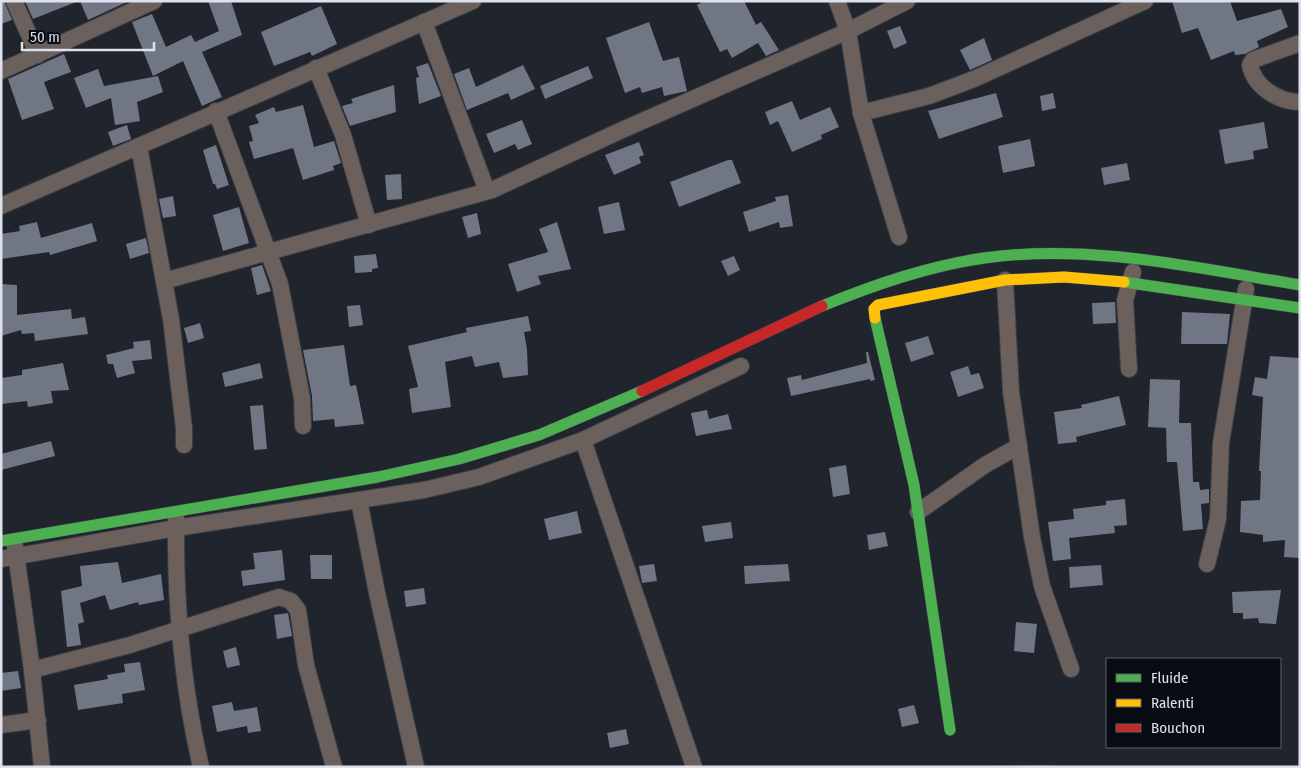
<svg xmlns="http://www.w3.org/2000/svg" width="1301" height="768" viewBox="0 0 1301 768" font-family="'Fira Sans Condensed',sans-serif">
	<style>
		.green { fill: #3a445e }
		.building { fill: #707684 }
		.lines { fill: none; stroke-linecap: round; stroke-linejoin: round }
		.street-casing { stroke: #3b3f47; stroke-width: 18 }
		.fast-casing { stroke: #3b3f47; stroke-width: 12 }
		.slow-casing { stroke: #3b3f47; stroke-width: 12 }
		.jam-casing { stroke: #3b3f47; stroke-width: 12 }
		.street { stroke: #6c605d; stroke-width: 16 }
		.fast { stroke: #4caf50; stroke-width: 11 }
		.slow { stroke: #ffc107; stroke-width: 11 }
		.jam { stroke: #c62828; stroke-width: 11 }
	</style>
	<rect width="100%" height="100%" fill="#20242d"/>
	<!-- green -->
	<polygon class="green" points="1049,765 1065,767 925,767"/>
	<!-- building -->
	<g class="building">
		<polygon points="1,1 4,1 12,20 1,24"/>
		<polygon points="25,1 76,1 76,2 33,19"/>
		<polygon points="80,1 129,1 88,20"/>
		<polygon points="208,1 231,1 242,35 202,52 222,97 202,106 183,61 153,76 132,22 152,14 166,47 191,35 195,42 219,31"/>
		<polygon points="704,1 744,1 756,25 761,22 779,50 766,56 758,43 732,58 727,49 720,52 697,5"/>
		<polygon points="1172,1 1230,1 1237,21 1281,9 1288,27 1257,41 1259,47 1245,54 1235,55 1234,51 1211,60 1198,28 1182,33"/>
		<polygon points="321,6 337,44 312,56 310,52 274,66 261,32"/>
		<polygon points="649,22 663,61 679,57 687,91 664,96 662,87 642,93 640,87 625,93 606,38"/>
		<polygon points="900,26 907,43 894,49 887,31"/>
		<polygon points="984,38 992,60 970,70 960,50"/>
		<polygon points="64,54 71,72 44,82 54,109 22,120 8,79"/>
		<polygon points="428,63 441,96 419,104 416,78 419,77 416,67"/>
		<polygon points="523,65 535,89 511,100 508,93 467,110 454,74 469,68 476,87"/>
		<polygon points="588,66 593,78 545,99 540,86"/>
		<polygon points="98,69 104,86 158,76 163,92 137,102 140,121 115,125 111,98 86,108 74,78"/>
		<polygon points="394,85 396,112 350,126 342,106 353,103 351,99"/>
		<polygon points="996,93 1003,117 939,139 928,111"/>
		<polygon points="1053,93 1056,108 1042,111 1040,96"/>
		<polygon points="792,101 800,120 830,107 839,127 821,135 822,139 792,152 778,121 770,125 765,112"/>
		<polygon points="303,105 314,147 334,141 341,163 333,166 334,170 303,180 293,148 254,159 249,142 253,141 249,126 259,123 255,115 274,107 276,112"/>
		<polygon points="522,120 532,144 518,150 515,144 494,153 486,134"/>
		<polygon points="1264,122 1268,148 1253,151 1254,159 1225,164 1219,130"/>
		<polygon points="127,125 131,139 113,146 108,132"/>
		<polygon points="1030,139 1035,166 1003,173 998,146"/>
		<polygon points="639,142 644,155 639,157 641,163 614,175 605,155"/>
		<polygon points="216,145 229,185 217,189 215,184 213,184 203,150"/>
		<polygon points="728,160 732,160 741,183 679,207 670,182"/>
		<polygon points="1127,163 1130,180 1104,185 1101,168"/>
		<polygon points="401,174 402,199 387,200 385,175"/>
		<polygon points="788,195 793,226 780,228 779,222 749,232 743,212 776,201 775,197"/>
		<polygon points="173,196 176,216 163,218 159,199"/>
		<polygon points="619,202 625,230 604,234 598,207"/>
		<polygon points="239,207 249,243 223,251 213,215"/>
		<polygon points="477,213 481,234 468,238 462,217"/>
		<polygon points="37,222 41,238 92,223 97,241 50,255 49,252 1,259 1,234 20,231 19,226"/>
		<polygon points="557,222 571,269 538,276 541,284 517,292 508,264 548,252 539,229"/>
		<polygon points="146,238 149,253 130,259 126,244"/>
		<polygon points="376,254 378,268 372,269 372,272 355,273 354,256"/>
		<polygon points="734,256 740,270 728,276 721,261"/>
		<polygon points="262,265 271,291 257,295 251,268"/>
		<polygon points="1,284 17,285 17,315 71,309 72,319 85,317 88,334 35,341 34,333 22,334 21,330 1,336"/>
		<polygon points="1115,302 1116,323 1093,324 1092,303"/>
		<polygon points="360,305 363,325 349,327 347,306"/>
		<polygon points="1182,312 1230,314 1227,344 1181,344"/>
		<polygon points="528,316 531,331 524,332 527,349 528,375 503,378 499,362 475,367 472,356 445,362 451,407 412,413 409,389 418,387 408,346 467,332 466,328"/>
		<polygon points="200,323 204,338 188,343 184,328"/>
		<polygon points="928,336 934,354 911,362 905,343"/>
		<polygon points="150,340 152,359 132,361 135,373 117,378 113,364 108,364 106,355 134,348 133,342"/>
		<polygon points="344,345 350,386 356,385 364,424 335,427 334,419 313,421 312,396 303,350"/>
		<polygon points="866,352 868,352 875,380 870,381 870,379 791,396 787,378 801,375 802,380 867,363"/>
		<polygon points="1270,356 1300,358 1300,558 1284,557 1285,540 1263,542 1263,535 1240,532 1241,501 1260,500 1261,471 1259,471 1263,397 1252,395 1255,377 1267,379"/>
		<polygon points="63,363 69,390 51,391 53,403 28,407 27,401 1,404 1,378 22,375 22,370"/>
		<polygon points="260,363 263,378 225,387 222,373"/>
		<polygon points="968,366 971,375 979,373 984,388 958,397 950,372"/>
		<polygon points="1150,379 1180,380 1179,423 1191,423 1193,482 1199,482 1200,490 1209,489 1209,503 1201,504 1203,529 1183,531 1177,462 1167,462 1166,428 1148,427"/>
		<polygon points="1119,396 1126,425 1076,437 1077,442 1058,444 1054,412 1082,408 1081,405"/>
		<polygon points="263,405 267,449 254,450 250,406"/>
		<polygon points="707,410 709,419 728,414 732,429 696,436 691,413"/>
		<polygon points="51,441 55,456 1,470 1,454"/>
		<polygon points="846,465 850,494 833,497 829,468"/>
		<polygon points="1125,499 1127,525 1114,526 1115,533 1069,538 1071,559 1053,561 1048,522 1074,519 1073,509 1106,505 1106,501"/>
		<polygon points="577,511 582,533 549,540 544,519"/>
		<polygon points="731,522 733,538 705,542 702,526"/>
		<polygon points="885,532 888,546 869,550 867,535"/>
		<polygon points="282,550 285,580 243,586 241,571 255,569 253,553"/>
		<polygon points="310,555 332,555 332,579 311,579"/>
		<polygon points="118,562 122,583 161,574 164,600 139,605 138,602 110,610 105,595 80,603 84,622 78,624 81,645 67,647 61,591 82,586 80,566"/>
		<polygon points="654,564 657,581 642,583 639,566"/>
		<polygon points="788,564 790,581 745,584 744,566"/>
		<polygon points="1101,565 1103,585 1070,588 1069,567"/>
		<polygon points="424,588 426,604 406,607 404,591"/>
		<polygon points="1281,590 1276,624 1259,623 1258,618 1243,619 1243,613 1233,613 1232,592"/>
		<polygon points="288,613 292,636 277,639 274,615"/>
		<polygon points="1016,622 1037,624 1034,653 1014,651"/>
		<polygon points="236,647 240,665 227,668 223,651"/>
		<polygon points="140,662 145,690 122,694 123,703 78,710 74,685 108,679 107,675 125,672 124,664"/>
		<polygon points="18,671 21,688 1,691 1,673"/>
		<polygon points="232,702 234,711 257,707 261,731 248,733 247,726 217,732 212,706"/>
		<polygon points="914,705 919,723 902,727 898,709"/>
		<polygon points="626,729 629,744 610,748 607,733"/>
	</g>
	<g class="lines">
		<!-- street casing -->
		<g class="street-casing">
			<g id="street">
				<polyline points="14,1 38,55"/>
				<polyline points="837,1 848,31 861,113 899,237"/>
				<polyline points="424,22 487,191"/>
				<path d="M1300 43 1253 60 1250 65C1254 87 1279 102 1300 102"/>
				<polyline points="316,68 343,135 369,225"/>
				<polyline points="1,71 154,1"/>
				<polyline points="216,111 280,284 302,398 303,426"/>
				<polyline points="861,113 929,96 974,79 1145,1"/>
				<polyline points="139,147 171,319 184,428 184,445"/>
				<polyline points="1,206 473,1"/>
				<polyline points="1005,280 1011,392 1032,537 1042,586 1071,669"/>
				<polyline points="164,281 492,190 622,130 848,31 907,1"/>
				<polyline points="1129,369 1125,300 1133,272"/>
				<polyline points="583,440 694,767"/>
				<polyline points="359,500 377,593 416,767"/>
				<polyline points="918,512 985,465 1019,446"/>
				<path d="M176 518C175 601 182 686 201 767"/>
				<polyline points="15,546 32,670 42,767"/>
				<polyline points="1,559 176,528 424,490 479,477 583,440 741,366"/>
				<polyline points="1207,564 1218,519 1221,443 1246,289"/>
				<polyline points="32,670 130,645 279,597 291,601 298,610 306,665 334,767"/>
				<polyline points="1,725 38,720"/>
			</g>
		</g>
		<!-- fast casing -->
		<g class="fast-casing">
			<g id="fast">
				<polyline points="1124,282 1300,308"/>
				<path d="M822 306C874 285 928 266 984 258 1089 243 1197 268 1300 285"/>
				<polyline points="875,318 914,485 950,730"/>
				<polyline points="1,541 378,477 459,459 539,435 642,391"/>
			</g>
		</g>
		<!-- slow casing -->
		<g class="slow-casing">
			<polyline id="slow" points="875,318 874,309 878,305 1005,280 1064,277 1124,282"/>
		</g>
		<!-- jam casing -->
		<g class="jam-casing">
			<polyline id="jam" points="642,391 822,306"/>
		</g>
		<!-- street -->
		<use href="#street" class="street"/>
		<!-- fast -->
		<use href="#fast" class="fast"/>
		<!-- slow -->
		<use href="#slow" class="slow"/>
		<!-- jam -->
		<use href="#jam" class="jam"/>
	</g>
	<!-- border -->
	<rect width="1301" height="768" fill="none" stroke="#dce1ec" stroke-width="5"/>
	<!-- legend -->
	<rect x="1106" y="658" width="175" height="90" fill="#090b12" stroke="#5d6169"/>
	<rect x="1116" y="674" width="25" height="8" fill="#4caf50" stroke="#5d6169"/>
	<text x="1151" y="683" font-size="15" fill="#dce1ec">Fluide</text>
	<rect x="1116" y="699" width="25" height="8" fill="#ffc107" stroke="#5d6169"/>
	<text x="1151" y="708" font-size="15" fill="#dce1ec">Ralenti</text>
	<rect x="1116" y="724" width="25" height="8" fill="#c62828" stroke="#5d6169"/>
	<text x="1151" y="733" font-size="15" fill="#dce1ec">Bouchon</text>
	<!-- scale -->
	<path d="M22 42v8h132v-8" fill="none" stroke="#dce1ec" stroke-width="2.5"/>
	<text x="30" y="42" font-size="15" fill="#dce1ec" stroke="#090b12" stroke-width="4" paint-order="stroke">50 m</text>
</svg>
